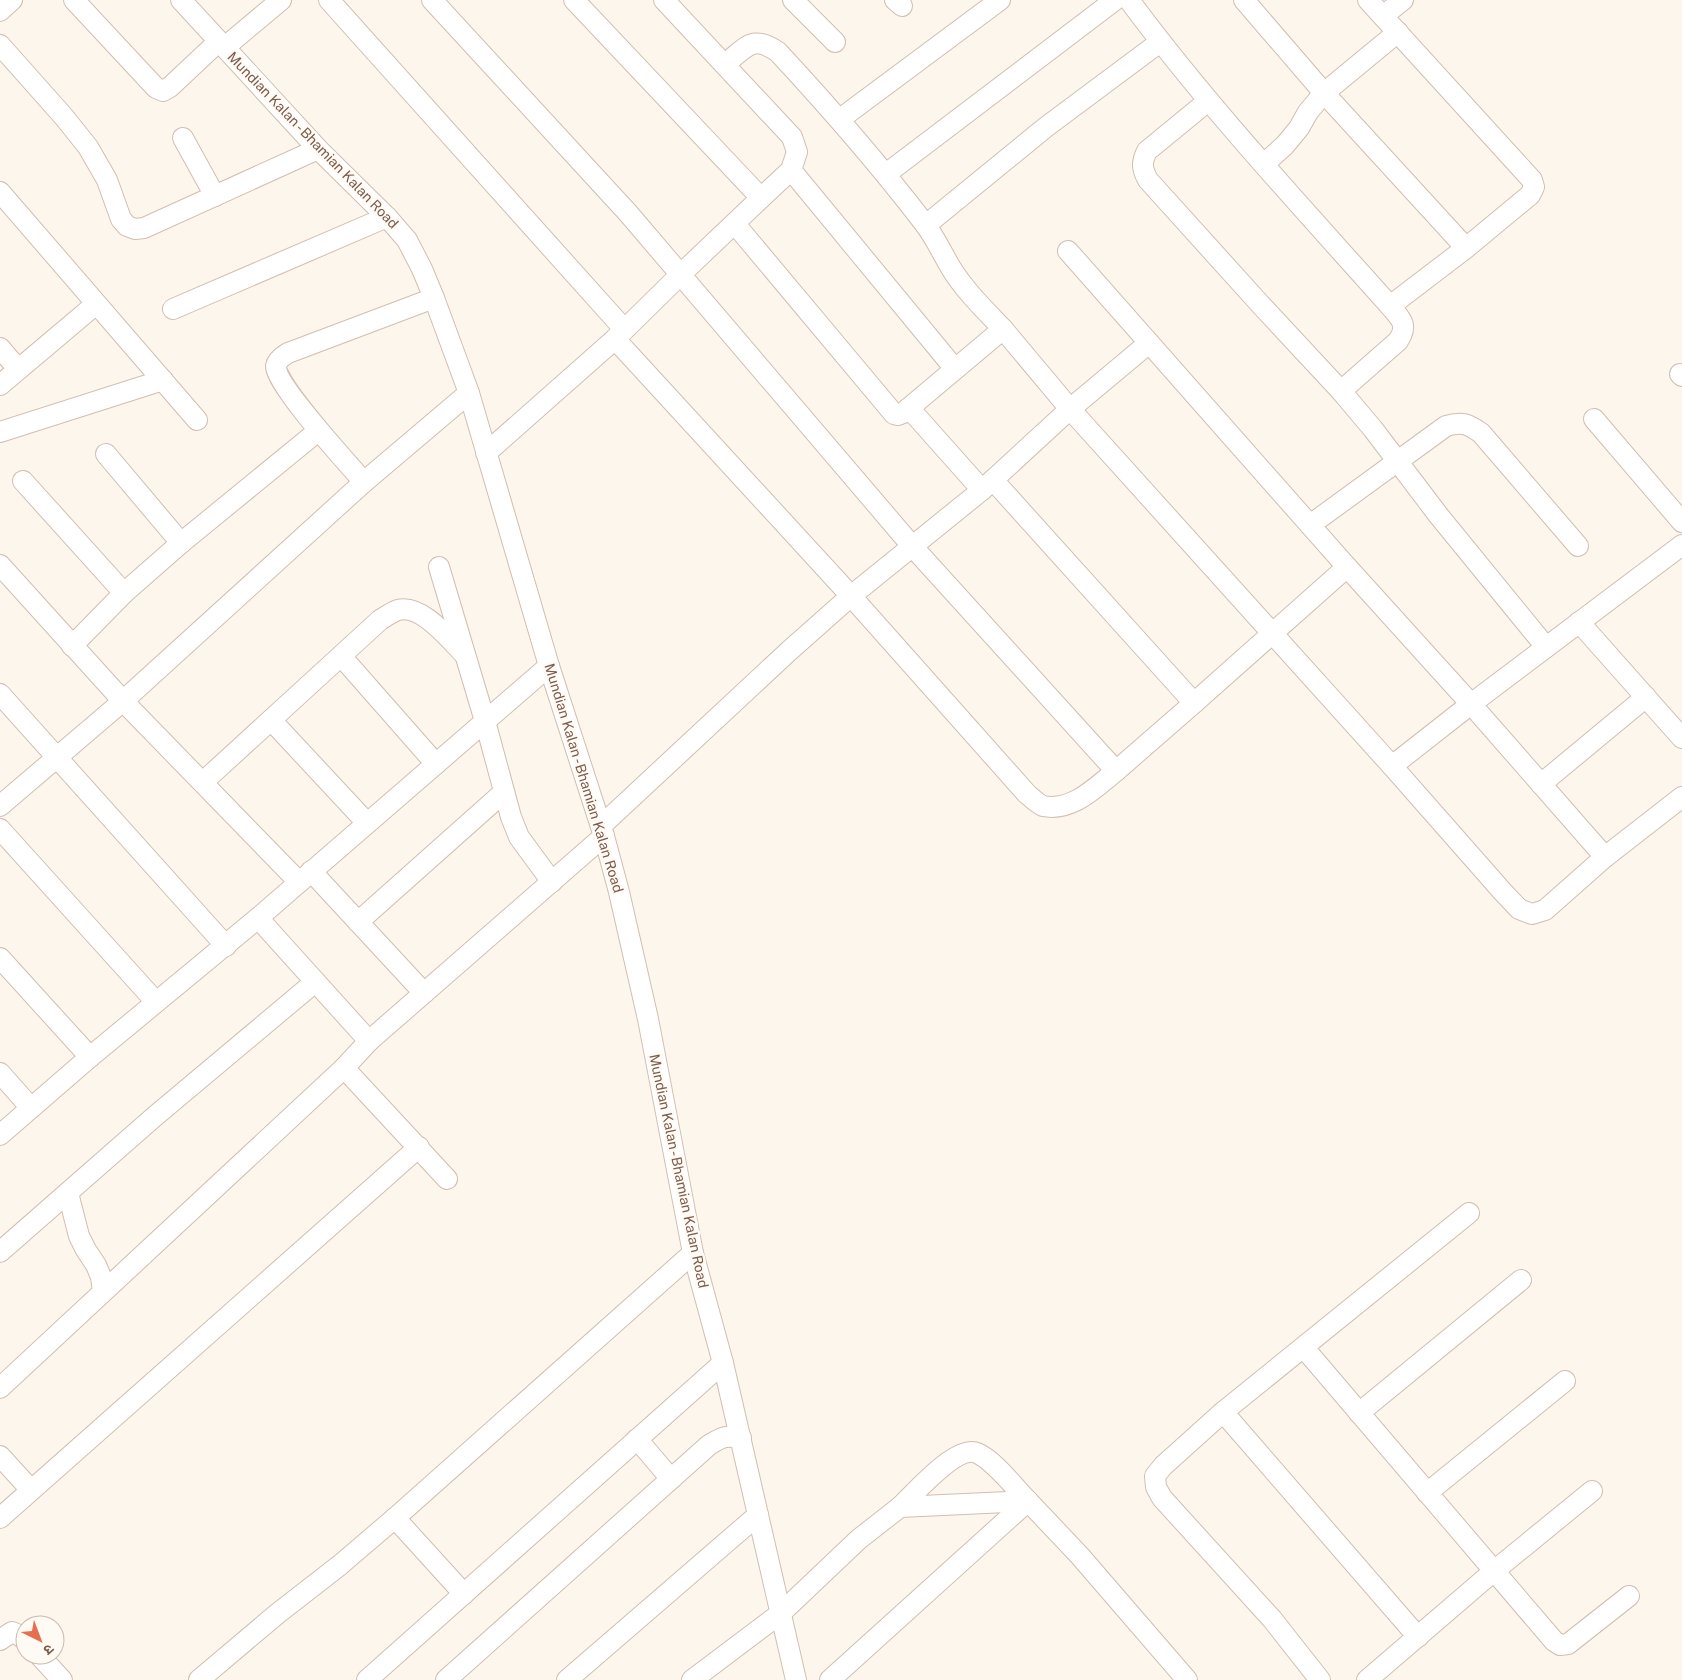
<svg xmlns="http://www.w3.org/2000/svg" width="1682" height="1680" viewBox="0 0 1682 1680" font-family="'Public Sans','Noto Sans Devanagari',sans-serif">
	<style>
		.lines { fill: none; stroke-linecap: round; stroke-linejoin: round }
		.minor-casing { stroke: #d1beb0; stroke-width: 22 }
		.minor { stroke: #fff; stroke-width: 20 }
		.labels { text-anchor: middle; stroke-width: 5; stroke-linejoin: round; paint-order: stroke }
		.street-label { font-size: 14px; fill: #7a5c4d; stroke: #fffaf3 }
	</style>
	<rect width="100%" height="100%" fill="#fdf6ec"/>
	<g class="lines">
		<!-- minor casing -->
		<g class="minor-casing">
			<g id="minor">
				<polyline points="74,0 156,88 163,91 170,87 219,41"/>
				<polyline points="181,0 318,149 387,217 407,240 422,269 434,298 469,393 549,666 604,836 619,892 648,1019 693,1253 723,1363 796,1680"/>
				<polyline points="329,0 624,329"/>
				<polyline points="432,0 628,213 912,546 1116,771 1194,703 1347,567 1471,704 1682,545"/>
				<polyline points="664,0 792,137 797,152 791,170 761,198"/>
				<polyline points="793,0 835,42"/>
				<polyline points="895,0 902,6"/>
				<path d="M1129 0C1209 108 1301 206 1390 306L1466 248 1530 195 1534 187 1532 180 1368 0"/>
				<polyline points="1244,0 1324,93 1466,248"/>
				<polyline points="0,11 12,0"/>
				<polyline points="1383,16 1403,0"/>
				<polyline points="0,45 64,117 88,147 107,180 121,219 127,226 135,229 144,228 318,149"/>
				<polyline points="225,47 281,0"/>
				<path d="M725 64C747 47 752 34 778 52 829 107 878 163 924 223 935 237 942 253 951 268 965 291 985 310 1003 329"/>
				<path d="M1208 101 1147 151C1141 163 1142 169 1148 180L1260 304 1341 391 1373 429 1439 516 1546 647"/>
				<polyline points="840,119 1000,0"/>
				<polyline points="183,138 215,196"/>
				<polyline points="1264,164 1285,145 1299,128 1308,112 1324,93 1398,32"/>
				<polyline points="791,170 955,369"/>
				<polyline points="886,174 1115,0"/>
				<polyline points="0,192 197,420"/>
				<polyline points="735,224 894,414 898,415 903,413 1003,329 1070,409 1392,766 1471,704 1605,857"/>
				<polyline points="926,225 1046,127 1160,42"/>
				<polyline points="1068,251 1347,567"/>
				<polyline points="173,309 387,217"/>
				<path d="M615 339 851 596 1027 794C1032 798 1038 804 1043 806 1072 812 1096 787 1116 771"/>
				<polyline points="0,348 18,369"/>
				<polyline points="1680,374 1682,376"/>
				<polyline points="0,385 96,304"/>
				<path d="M1341 391 1398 341C1409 325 1401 319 1390 306"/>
				<polyline points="909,408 982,490"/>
				<polyline points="1594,419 1682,522"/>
				<polyline points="0,432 163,380"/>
				<polyline points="486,453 615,339 680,275 761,198 574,0"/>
				<polyline points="106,454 181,543"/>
				<polyline points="993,480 1194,703"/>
				<polyline points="23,481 124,593"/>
				<path d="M364 482C349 465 275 384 276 366 277 360 283 356 288 353L434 298"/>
				<path d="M1310 525 1446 426C1462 421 1468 424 1481 433L1578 546"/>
				<polyline points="0,565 123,701 299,882"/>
				<polyline points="439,567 485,721 511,817 519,837 552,882"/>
				<polyline points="1579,622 1682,738"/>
				<polyline points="72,646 124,593 181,543 318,431"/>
				<polyline points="341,656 436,764"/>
				<polyline points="0,694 226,946"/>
				<polyline points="271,720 367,823"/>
				<polyline points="1392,766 1502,891 1519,909 1532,914 1545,910 1605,857 1682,797"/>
				<path d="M203 782 380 620C385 617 392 612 398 610 422 604 449 639 465 655"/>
				<polyline points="1541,784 1646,697"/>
				<polyline points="0,806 123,701 364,482 469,393"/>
				<polyline points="601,826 789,651 851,596 982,490 1070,409 1149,343"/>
				<polyline points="0,829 156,1002"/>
				<polyline points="311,871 424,993"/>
				<polyline points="258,918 549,666"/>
				<polyline points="358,922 504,792"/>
				<polyline points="0,958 90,1057"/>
				<polyline points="369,1041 344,1068 447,1179"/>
				<polyline points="0,1073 31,1108"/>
				<polyline points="0,1135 90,1057 258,918 369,1041 604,836"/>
				<polyline points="68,1193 79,1236 86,1250 96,1265 101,1277 103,1291"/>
				<polyline points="0,1252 154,1117 315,982"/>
				<polyline points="1304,1348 1554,1641 1560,1645 1568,1644 1629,1596"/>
				<polyline points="0,1388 344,1068"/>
				<polyline points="1223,1412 1418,1637"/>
				<polyline points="1359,1413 1521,1280"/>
				<polyline points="637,1439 671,1479"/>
				<polyline points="0,1456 31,1490"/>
				<polyline points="1427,1493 1565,1381"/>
				<polyline points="0,1518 419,1147"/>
				<polyline points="395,1518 464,1594"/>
				<polyline points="0,1640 12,1632 19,1635 25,1640"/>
				<polyline points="39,1655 62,1680"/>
				<polyline points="199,1680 277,1614 340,1565 395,1518 693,1253"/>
				<polyline points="367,1680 723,1363"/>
				<path d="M446 1680 709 1445C722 1437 725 1435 741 1438"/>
				<polyline points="567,1680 758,1515"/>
				<polyline points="692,1680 781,1613 859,1539 900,1507 1028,1501 1080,1556 1187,1680"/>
				<path d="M830 1680 1028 1501C1015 1488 994 1460 977 1453 957 1444 915 1493 900 1507"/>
				<polyline points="1320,1680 1272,1619 1162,1498 1156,1487 1155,1476 1163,1466 1223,1412 1469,1213"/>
				<polyline points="1367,1680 1494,1571 1592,1491"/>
			</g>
		</g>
		<!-- minor -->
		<use href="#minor" class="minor"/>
	</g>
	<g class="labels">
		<!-- street labels -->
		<g class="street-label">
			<text transform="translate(313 140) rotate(46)" y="5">Mundian Kalan - Bhamian Kalan Road</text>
			<text transform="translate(584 778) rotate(73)" y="5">Mundian Kalan - Bhamian Kalan Road</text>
			<text transform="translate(679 1171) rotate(78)" y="5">Mundian Kalan - Bhamian Kalan Road</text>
		</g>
	</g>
	<!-- north arrow -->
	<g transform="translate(40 1640) rotate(138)"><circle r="24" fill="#fffaf3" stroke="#cabbb1"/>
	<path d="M0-4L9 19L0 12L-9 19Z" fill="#e76f51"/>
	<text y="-8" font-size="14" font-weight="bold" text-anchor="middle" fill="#7a5c4d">उ</text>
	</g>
</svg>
